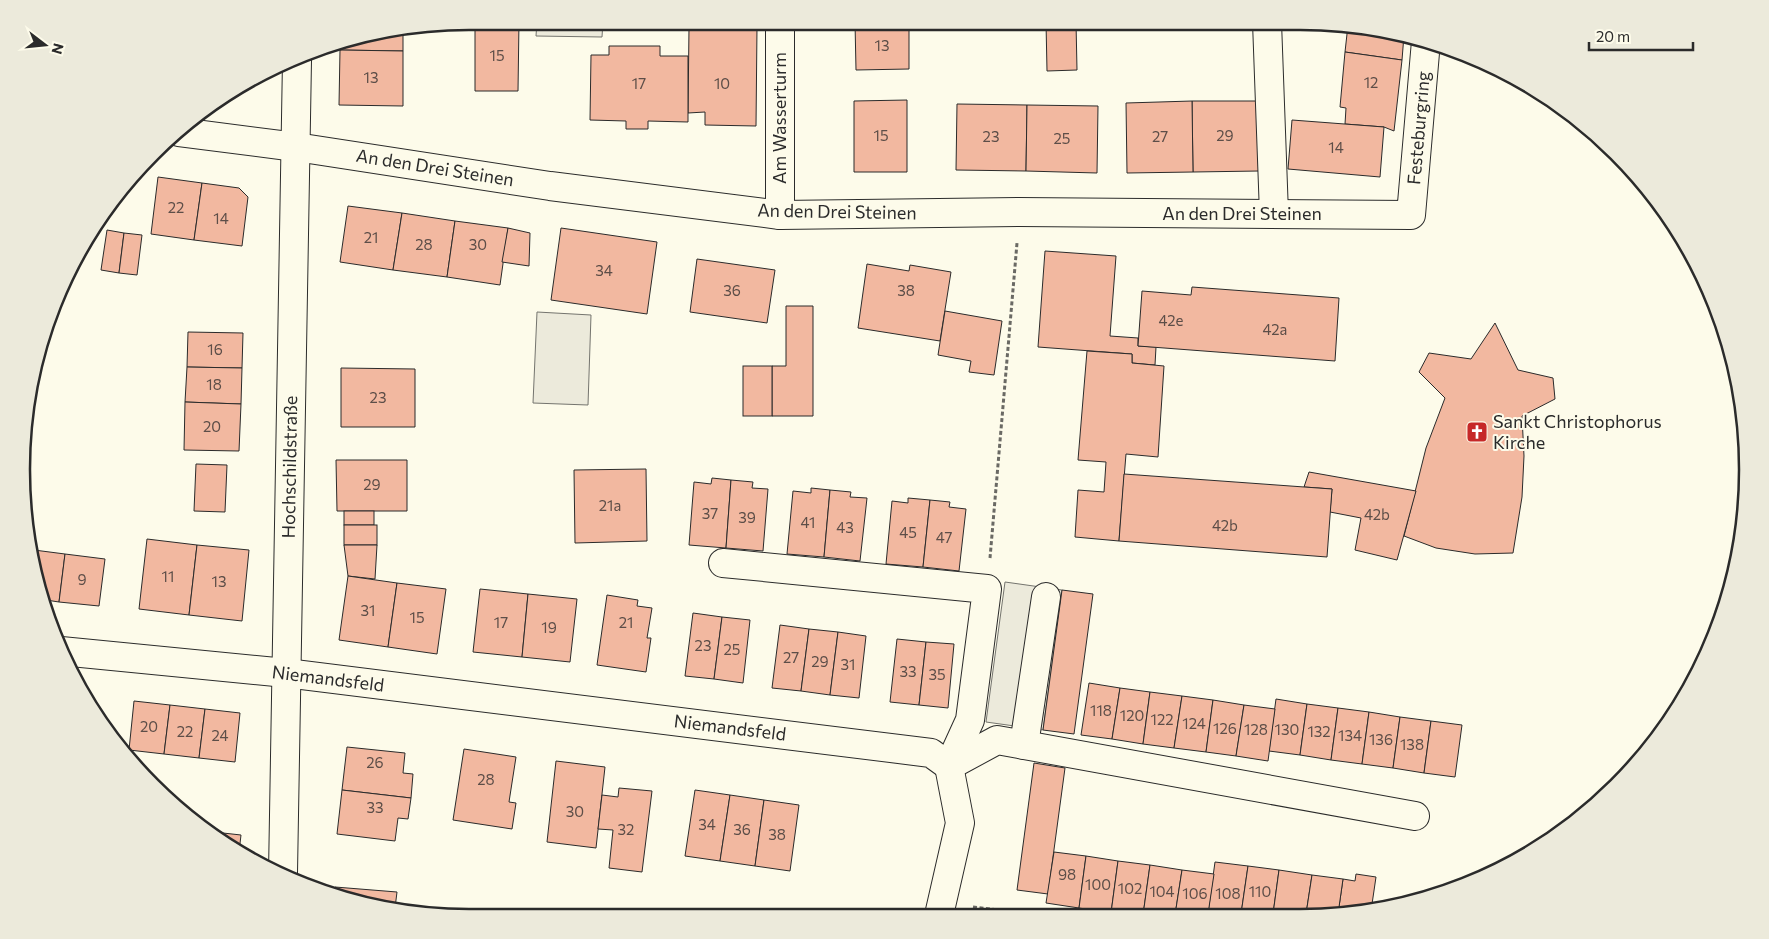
<svg xmlns="http://www.w3.org/2000/svg" width="1769" height="939" viewBox="0 0 1769 939" font-family="Commissioner,sans-serif">
	<style>
		.parking { fill: #eceadb; stroke: #74746e }
		.building { fill: #f2b8a0; stroke: #2b2b2b }
		.lines { fill: none; stroke-linecap: round; stroke-linejoin: round }
		.minor-casing { stroke: #2b2b2b; stroke-width: 30 }
		.path { stroke: #6a6964; stroke-width: 3; stroke-dasharray: 4 2.5; stroke-linecap: butt }
		.minor { stroke: #fdfbea; stroke-width: 28 }
		.labels { text-anchor: middle; stroke-width: 4; stroke-linejoin: round; paint-order: stroke }
		.number-label { font-size: 15px; fill: #5d4e48 }
		.street-label { font-size: 18px; fill: #2b2b2b; stroke: #fdfbea }
		.poi-label { font-size: 18px; fill: #2b2b2b; stroke: #fdfbea; text-anchor: start }
		.rim { fill: none; stroke: #2b2b2b; stroke-width: 2.5 }
	</style>
	<rect width="100%" height="100%" fill="#fdfbea"/>
	<!-- parking -->
	<g class="parking">
		<polygon points="537,21 603,21 602,37 536,36"/>
		<polygon points="537,312 591,315 588,405 533,403"/>
		<polygon points="1005,582 1062,590 1043,730 986,722"/>
	</g>
	<!-- building -->
	<g class="building">
		<polygon points="475,21 519,21 518,91 475,91"/>
		<polygon points="689,21 757,22 757,27 689,27"/>
		<polygon points="855,22 909,22 909,69 856,70"/>
		<polygon points="1008,22 1046,22 1046,28 1008,29"/>
		<polygon points="1046,22 1076,22 1077,70 1047,71"/>
		<polygon points="1348,25 1404,35 1402,60 1345,52"/>
		<polygon points="689,27 757,27 756,126 705,125 705,112 688,113"/>
		<polygon points="403,32 403,51 340,50 340,43"/>
		<polygon points="609,46 660,46 660,56 688,56 688,122 648,121 648,129 626,129 626,121 590,120 591,55 609,55"/>
		<polygon points="340,50 403,51 403,106 339,105"/>
		<polygon points="1345,52 1402,60 1394,131 1384,127 1345,124 1346,108 1340,107"/>
		<polygon points="907,100 907,172 854,172 854,101"/>
		<polygon points="1192,101 1258,101 1259,171 1193,172"/>
		<polygon points="1192,101 1193,172 1127,173 1126,103"/>
		<polygon points="957,104 1027,105 1026,171 956,170"/>
		<polygon points="1027,105 1098,106 1097,173 1026,171"/>
		<polygon points="1292,120 1384,127 1380,177 1288,169"/>
		<polygon points="158,177 202,183 194,240 151,234"/>
		<polygon points="202,183 239,188 248,197 242,246 194,240"/>
		<polygon points="348,206 402,213 393,270 340,262"/>
		<polygon points="402,213 455,221 447,277 393,270"/>
		<polygon points="455,221 508,228 500,285 447,277"/>
		<polygon points="508,228 530,233 529,266 502,262"/>
		<polygon points="561,228 657,242 647,314 551,300"/>
		<polygon points="107,230 124,233 119,273 101,270"/>
		<polygon points="124,233 142,235 137,275 119,273"/>
		<polygon points="1045,251 1116,256 1110,336 1138,338 1138,346 1156,347 1155,365 1132,363 1132,354 1038,347"/>
		<polygon points="697,259 775,270 767,323 690,312"/>
		<polygon points="867,264 909,271 910,265 951,272 940,341 858,328"/>
		<polygon points="1192,287 1339,298 1335,361 1138,346 1142,291 1191,295"/>
		<polygon points="786,306 813,306 813,416 772,416 772,366 786,366"/>
		<polygon points="945,311 1002,321 994,375 969,372 971,361 938,355"/>
		<polygon points="1495,323 1518,370 1553,378 1555,399 1522,416 1524,456 1522,497 1513,553 1475,554 1436,548 1404,536 1426,448 1445,398 1419,372 1429,353 1471,359"/>
		<polygon points="188,332 243,333 242,368 187,367"/>
		<polygon points="1087,351 1132,354 1132,363 1164,366 1158,457 1126,454 1119,541 1075,537 1078,490 1104,492 1106,462 1078,460"/>
		<rect x="743" y="366" width="29" height="50"/>
		<polygon points="187,367 242,368 241,404 185,402"/>
		<polygon points="341,368 415,369 415,427 341,427"/>
		<polygon points="185,402 241,404 239,451 184,450"/>
		<polygon points="336,460 407,460 407,511 337,511"/>
		<polygon points="196,464 227,465 225,512 194,511"/>
		<polygon points="646,469 647,541 575,543 574,470"/>
		<polygon points="1309,472 1416,491 1397,560 1355,550 1361,518 1330,512 1332,489 1304,487"/>
		<polygon points="1124,474 1332,489 1327,557 1119,541"/>
		<polygon points="712,478 731,480 726,548 689,545 694,482 711,484"/>
		<polygon points="731,480 753,482 752,488 768,489 763,551 726,548"/>
		<polygon points="811,488 830,490 824,557 787,554 793,491 811,493"/>
		<polygon points="830,490 851,492 850,497 867,498 860,561 824,557"/>
		<polygon points="908,498 930,500 923,567 886,564 892,501 908,503"/>
		<polygon points="930,500 950,502 949,507 966,509 959,571 923,567"/>
		<rect x="344" y="511" width="30" height="14"/>
		<rect x="344" y="525" width="33" height="20"/>
		<polygon points="147,539 197,545 189,615 139,609"/>
		<polygon points="197,545 249,550 242,621 189,615"/>
		<polygon points="344,545 377,545 375,579 348,576"/>
		<polygon points="34,550 65,554 59,602 46,600"/>
		<polygon points="65,554 105,559 99,606 59,602"/>
		<polygon points="348,576 397,583 388,647 339,640"/>
		<polygon points="397,583 446,589 437,654 388,647"/>
		<polygon points="480,589 528,594 522,657 473,652"/>
		<polygon points="1062,590 1093,594 1074,734 1043,730"/>
		<polygon points="528,594 577,599 570,662 522,657"/>
		<polygon points="607,595 638,600 637,606 652,608 647,638 651,638 646,672 597,665"/>
		<polygon points="693,613 722,617 714,679 685,676"/>
		<polygon points="722,617 750,620 743,683 714,679"/>
		<polygon points="780,625 809,629 801,691 772,688"/>
		<polygon points="809,629 838,632 830,695 801,691"/>
		<polygon points="838,632 866,636 859,698 830,695"/>
		<polygon points="897,639 926,642 919,705 890,702"/>
		<polygon points="926,642 954,644 948,708 919,705"/>
		<polygon points="1089,683 1120,688 1112,739 1081,735"/>
		<polygon points="1120,688 1150,692 1143,744 1112,739"/>
		<polygon points="1150,692 1182,696 1174,748 1143,744"/>
		<polygon points="1182,696 1213,700 1206,752 1174,748"/>
		<polygon points="1276,699 1307,704 1300,755 1269,751"/>
		<polygon points="1213,700 1244,705 1236,756 1206,752"/>
		<polygon points="134,701 170,705 164,754 129,750"/>
		<polygon points="1307,704 1338,708 1331,760 1300,755"/>
		<polygon points="170,705 205,709 199,758 164,754"/>
		<polygon points="1244,705 1275,709 1268,761 1236,756"/>
		<polygon points="1338,708 1369,712 1362,764 1331,760"/>
		<polygon points="205,709 240,713 235,762 199,758"/>
		<polygon points="1369,712 1400,717 1393,768 1362,764"/>
		<polygon points="1400,717 1431,721 1424,773 1393,768"/>
		<polygon points="1431,721 1462,725 1455,777 1424,773"/>
		<polygon points="347,747 405,753 403,773 413,774 411,798 342,790"/>
		<polygon points="464,749 516,757 509,802 516,803 512,829 453,820"/>
		<polygon points="556,761 605,767 596,848 547,842"/>
		<polygon points="1034,763 1065,768 1048,894 1017,890"/>
		<polygon points="619,788 652,791 642,872 609,868 613,830 598,829 602,795 618,797"/>
		<polygon points="342,790 411,798 408,819 398,818 395,841 337,834"/>
		<polygon points="695,790 730,795 720,861 685,856"/>
		<polygon points="730,795 764,800 755,866 720,861"/>
		<polygon points="764,800 799,805 790,871 755,866"/>
		<polygon points="214,832 241,835 239,852"/>
		<polygon points="1054,852 1086,856 1079,908 1046,903"/>
		<polygon points="1086,856 1118,861 1111,913 1079,908"/>
		<polygon points="1118,861 1150,865 1143,915 1111,913"/>
		<polygon points="1215,862 1248,866 1241,914 1208,913"/>
		<polygon points="1150,865 1182,870 1175,915 1143,915"/>
		<polygon points="1248,866 1279,870 1273,914 1241,914"/>
		<polygon points="1182,870 1214,874 1208,914 1175,915"/>
		<polygon points="1279,870 1312,875 1306,914 1273,914"/>
		<polygon points="1356,874 1376,877 1371,911 1358,914 1338,914 1343,879 1355,881"/>
		<polygon points="1312,875 1343,879 1338,914 1306,914"/>
		<polygon points="335,887 397,892 395,908 406,909 406,911 353,902 334,895"/>
	</g>
	<g class="lines">
		<!-- minor casing -->
		<g class="minor-casing">
			<g id="minor">
				<polyline points="780,22 780,215"/>
				<polyline points="1267,22 1274,214"/>
				<polyline points="179,132 296,147 550,186 780,215 1019,212 1411,215 1426,41"/>
				<polyline points="723,563 987,589 970,720 949,766"/>
				<polyline points="61,651 286,673 931,753 949,766"/>
				<polyline points="1024,745 1046,597"/>
				<polyline points="949,766 997,740 1415,816"/>
				<polyline points="283,873 297,60"/>
				<polyline points="939,915 960,823 949,766"/>
			</g>
		</g>
		<!-- path -->
		<g class="path">
			<polyline points="990,558 1017,243"/>
			<polyline points="973,907 1040,915"/>
		</g>
		<!-- minor -->
		<use href="#minor" class="minor"/>
	</g>
	<!-- icons -->
	<defs>
		<g id="church-square" transform="scale(1.125)"><rect x="-9" y="-9" width="18" height="18" rx="4" fill="#c62828" stroke="#fdfbea"/><path d="M-1.2-6h2.4v3.5h3.3v2.4h-3.3V6h-2.4V-.1h-3.3v-2.4h3.3Z" fill="#fff"/></g>
	</defs>
	<g fill-rule="evenodd">
		<use href="#church-square" x="1477" y="432"/>
	</g>
	<g class="labels">
		<!-- number labels -->
		<g class="number-label">
			<text x="882" y="51">13</text>
			<text x="497" y="61">15</text>
			<text x="371" y="83">13</text>
			<text x="1371" y="88">12</text>
			<text x="639" y="89">17</text>
			<text x="722" y="89">10</text>
			<text x="881" y="141">15</text>
			<text x="1225" y="141">29</text>
			<text x="991" y="142">23</text>
			<text x="1160" y="142">27</text>
			<text x="1062" y="144">25</text>
			<text x="1336" y="153">14</text>
			<text x="176" y="213">22</text>
			<text x="221" y="224">14</text>
			<text x="371" y="243">21</text>
			<text x="424" y="250">28</text>
			<text x="478" y="250">30</text>
			<text x="604" y="276">34</text>
			<text x="732" y="296">36</text>
			<text x="906" y="296">38</text>
			<text x="1171" y="326">42e</text>
			<text x="1275" y="335">42a</text>
			<text x="215" y="355">16</text>
			<text x="214" y="390">18</text>
			<text x="378" y="403">23</text>
			<text x="212" y="432">20</text>
			<text x="372" y="490">29</text>
			<text x="610" y="511">21a</text>
			<text x="710" y="519">37</text>
			<text x="1377" y="520">42b</text>
			<text x="747" y="523">39</text>
			<text x="808" y="528">41</text>
			<text x="1225" y="531">42b</text>
			<text x="845" y="533">43</text>
			<text x="908" y="538">45</text>
			<text x="944" y="543">47</text>
			<text x="168" y="582">11</text>
			<text x="82" y="585">9</text>
			<text x="219" y="587">13</text>
			<text x="368" y="616">31</text>
			<text x="417" y="623">15</text>
			<text x="501" y="628">17</text>
			<text x="626" y="628">21</text>
			<text x="549" y="633">19</text>
			<text x="703" y="651">23</text>
			<text x="732" y="655">25</text>
			<text x="791" y="663">27</text>
			<text x="820" y="667">29</text>
			<text x="848" y="670">31</text>
			<text x="908" y="677">33</text>
			<text x="937" y="680">35</text>
			<text x="1101" y="716">118</text>
			<text x="1132" y="721">120</text>
			<text x="1162" y="725">122</text>
			<text x="1194" y="729">124</text>
			<text x="149" y="732">20</text>
			<text x="1225" y="734">126</text>
			<text x="1256" y="735">128</text>
			<text x="1287" y="735">130</text>
			<text x="185" y="737">22</text>
			<text x="1319" y="737">132</text>
			<text x="220" y="741">24</text>
			<text x="1350" y="741">134</text>
			<text x="1381" y="745">136</text>
			<text x="1412" y="750">138</text>
			<text x="375" y="768">26</text>
			<text x="486" y="785">28</text>
			<text x="375" y="813">33</text>
			<text x="575" y="817">30</text>
			<text x="707" y="830">34</text>
			<text x="626" y="835">32</text>
			<text x="742" y="835">36</text>
			<text x="777" y="840">38</text>
			<text x="1067" y="880">98</text>
			<text x="1098" y="890">100</text>
			<text x="1130" y="894">102</text>
			<text x="1162" y="897">104</text>
			<text x="1260" y="897">110</text>
			<text x="1195" y="899">106</text>
			<text x="1228" y="899">108</text>
		</g>
		<!-- street labels -->
		<g class="street-label">
			<text transform="translate(780 118) rotate(-90)" y="6">Am Wasserturm</text>
			<text transform="translate(1419 128) rotate(-85)" y="6">Festeburgring</text>
			<text transform="translate(435 168) rotate(9)" y="6">An den Drei Steinen</text>
			<text transform="translate(837 212) rotate(1)" y="6">An den Drei Steinen</text>
			<text x="1242" y="220">An den Drei Steinen</text>
			<text transform="translate(290 467) rotate(-89)" y="6">Hochschildstraße</text>
			<text transform="translate(328 679) rotate(7)" y="6">Niemandsfeld</text>
			<text transform="translate(730 728) rotate(7)" y="6">Niemandsfeld</text>
		</g>
		<!-- poi labels -->
		<g class="poi-label">
			<text x="1493" y="428">Sankt Christophorus<tspan x="1493" dy="21">Kirche</tspan></text>
		</g>
	</g>
	<!-- crop -->
	<path d="M0 0H1769V939H0ZM469 30H1300A439 439 0 0 1 1739 469V470A439 439 0 0 1 1300 909H469A439 439 0 0 1 30 470V469A439 439 0 0 1 469 30Z" fill="#eceadb" fill-rule="evenodd"/>
	<path class="rim" d="M469 30H1300A439 439 0 0 1 1739 469V470A439 439 0 0 1 1300 909H469A439 439 0 0 1 30 470V469A439 439 0 0 1 469 30Z"/>
	<!-- north arrow -->
	<g transform="translate(45 45) rotate(106)" stroke="#fdfbea" stroke-width="4" paint-order="stroke">
	<path d="M0-4L9 19L0 12L-9 19Z" fill="#2b2b2b"/>
	<text y="-8" font-size="14" font-weight="bold" text-anchor="middle" fill="#2b2b2b">N</text>
	</g>
	<!-- scale -->
	<path d="M1589 42v8h104v-8" fill="none" stroke="#2b2b2b" stroke-width="2.5"/>
	<text x="1596" y="42" font-size="15" fill="#2b2b2b" stroke="#fdfbea" stroke-width="4" paint-order="stroke">20 m</text>
</svg>
